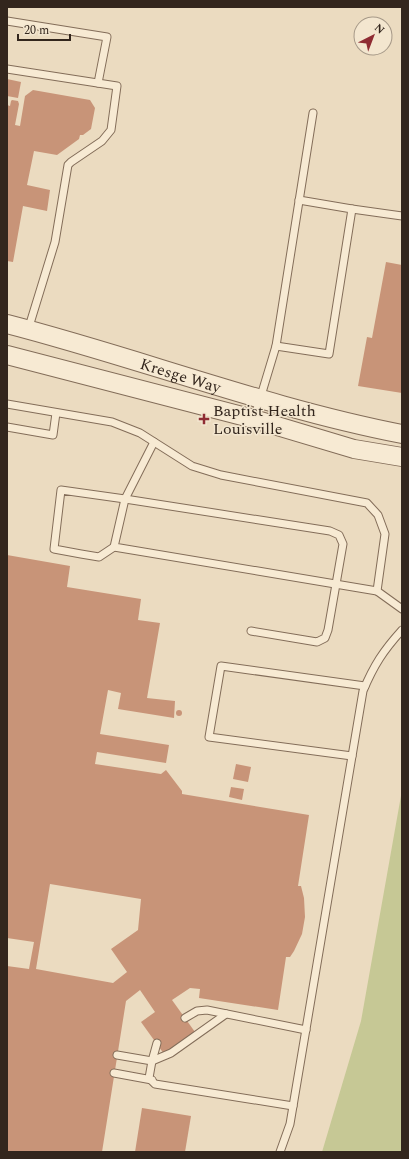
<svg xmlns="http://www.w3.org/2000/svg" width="409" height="1159" viewBox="0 0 409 1159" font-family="Spectral,serif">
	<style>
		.green { fill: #c6c895 }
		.building { fill: #c89478; fill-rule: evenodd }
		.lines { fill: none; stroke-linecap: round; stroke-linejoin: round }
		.service-casing { stroke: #836d59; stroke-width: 9 }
		.tertiary-casing { stroke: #836d59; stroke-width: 20 }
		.service { stroke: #f7ead3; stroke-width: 7 }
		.tertiary { stroke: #f7ead3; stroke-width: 18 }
		.poi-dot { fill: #8f2c33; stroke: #f3e6cf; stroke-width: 1.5 }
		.labels { text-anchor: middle; stroke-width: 3; stroke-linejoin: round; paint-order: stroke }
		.street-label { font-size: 16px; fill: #33261d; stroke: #f3e6cf }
		.poi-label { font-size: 16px; fill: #33261d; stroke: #f3e6cf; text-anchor: start }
	</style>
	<rect width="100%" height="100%" fill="#ebdbc0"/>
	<!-- green -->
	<polygon class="green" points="402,790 402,1152 322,1152 361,1021"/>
	<!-- building -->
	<g class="building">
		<polygon points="7,79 21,82 18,98 7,96"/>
		<polygon points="33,90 90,100 95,108 91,129 83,135 80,135 79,139 57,155 34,151 27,185 50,190 47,211 23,206 13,262 7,261 7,105 10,106 11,101 12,100 18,101 19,104 15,125 20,126 25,96"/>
		<polygon points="386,262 402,265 402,393 358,386 367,337 372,338"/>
		<path d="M7 555 70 566 67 587 141 599 138 620 160 623 147 698 175 701 174 718 118 709 121 693 108 690 100 734 169 745 166 763 97 752 95 764 161 774 166 770 182 791V794L309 815 298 886H301L304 898 305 917 302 934 294 951 290 957H286L278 1010 199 998 200 989 190 988 172 1000 195 1032 164 1054 141 1022 155 1012 140 990 126 1001 102 1152H7V966L29 969 34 942 7 938ZM50 884 141 899 138 930 111 949 127 972 113 983 36 969Z"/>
		<circle cx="179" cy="713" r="3"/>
		<polygon points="236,764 251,767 248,782 233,779"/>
		<polygon points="231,787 244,789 242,800 229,797"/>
		<polygon points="142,1108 191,1116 185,1152 135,1152"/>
	</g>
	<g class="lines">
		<!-- service casing -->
		<g class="service-casing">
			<g id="service">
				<polyline points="7,21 107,37 98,83"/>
				<polyline points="7,69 117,86 111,130 102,141 71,162 68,165 55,242 28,330"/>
				<polyline points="352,209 402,216"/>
				<polyline points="276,346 329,354 352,209 299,200"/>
				<polyline points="7,404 112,422 140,433 192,466 221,475 367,503 378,515 385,534 377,591 402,609"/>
				<polyline points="254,419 276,346 313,113"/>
				<polyline points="7,427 53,435 56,413"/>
				<polyline points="154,442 125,499 114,547 377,591"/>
				<polyline points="114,547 99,557 81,554 54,549 61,490 125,499 330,531 339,535 343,544 328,630 325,638 317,642 251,631"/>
				<polyline points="352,756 209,737 221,666 365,686"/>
				<polyline points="185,1018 197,1011 207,1010 306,1030"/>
				<polyline points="157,1043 152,1061 149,1078 155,1084 293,1106"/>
				<polyline points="117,1055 152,1061 171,1053 226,1014"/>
				<polyline points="114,1073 152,1080"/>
				<path d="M280 1152 290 1124 363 691C374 665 383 651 402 630"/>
			</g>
		</g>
		<!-- tertiary casing -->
		<g class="tertiary-casing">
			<g id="tertiary">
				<path id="s1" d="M7 324C139 358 268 408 402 434"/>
				<polyline points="7,355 254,419 354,449 402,457"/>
			</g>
		</g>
		<!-- service -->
		<use href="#service" class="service"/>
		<!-- tertiary -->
		<use href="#tertiary" class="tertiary"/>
	</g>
	<!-- markers -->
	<path class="poi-dot" d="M202 413h4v4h4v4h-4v4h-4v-4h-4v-4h4z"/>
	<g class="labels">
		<!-- street labels -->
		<g class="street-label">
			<text dy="6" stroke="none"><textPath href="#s1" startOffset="181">Kresge Way</textPath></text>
		</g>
		<!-- poi labels -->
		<g class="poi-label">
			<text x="213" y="416">Baptist Health<tspan x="213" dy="18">Louisville</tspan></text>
		</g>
	</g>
	<!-- border -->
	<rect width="409" height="1159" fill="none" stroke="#33261d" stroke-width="16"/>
	<!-- north arrow -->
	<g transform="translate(373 36) rotate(42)"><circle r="19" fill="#f3e6cf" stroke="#a69988"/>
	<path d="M0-3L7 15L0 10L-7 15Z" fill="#8f2c33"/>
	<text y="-6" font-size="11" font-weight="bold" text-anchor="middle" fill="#33261d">N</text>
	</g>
	<!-- scale -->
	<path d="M18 34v6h52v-6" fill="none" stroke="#33261d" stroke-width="2"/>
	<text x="24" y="34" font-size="12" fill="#33261d" stroke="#f3e6cf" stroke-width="3" paint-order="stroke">20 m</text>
</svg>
